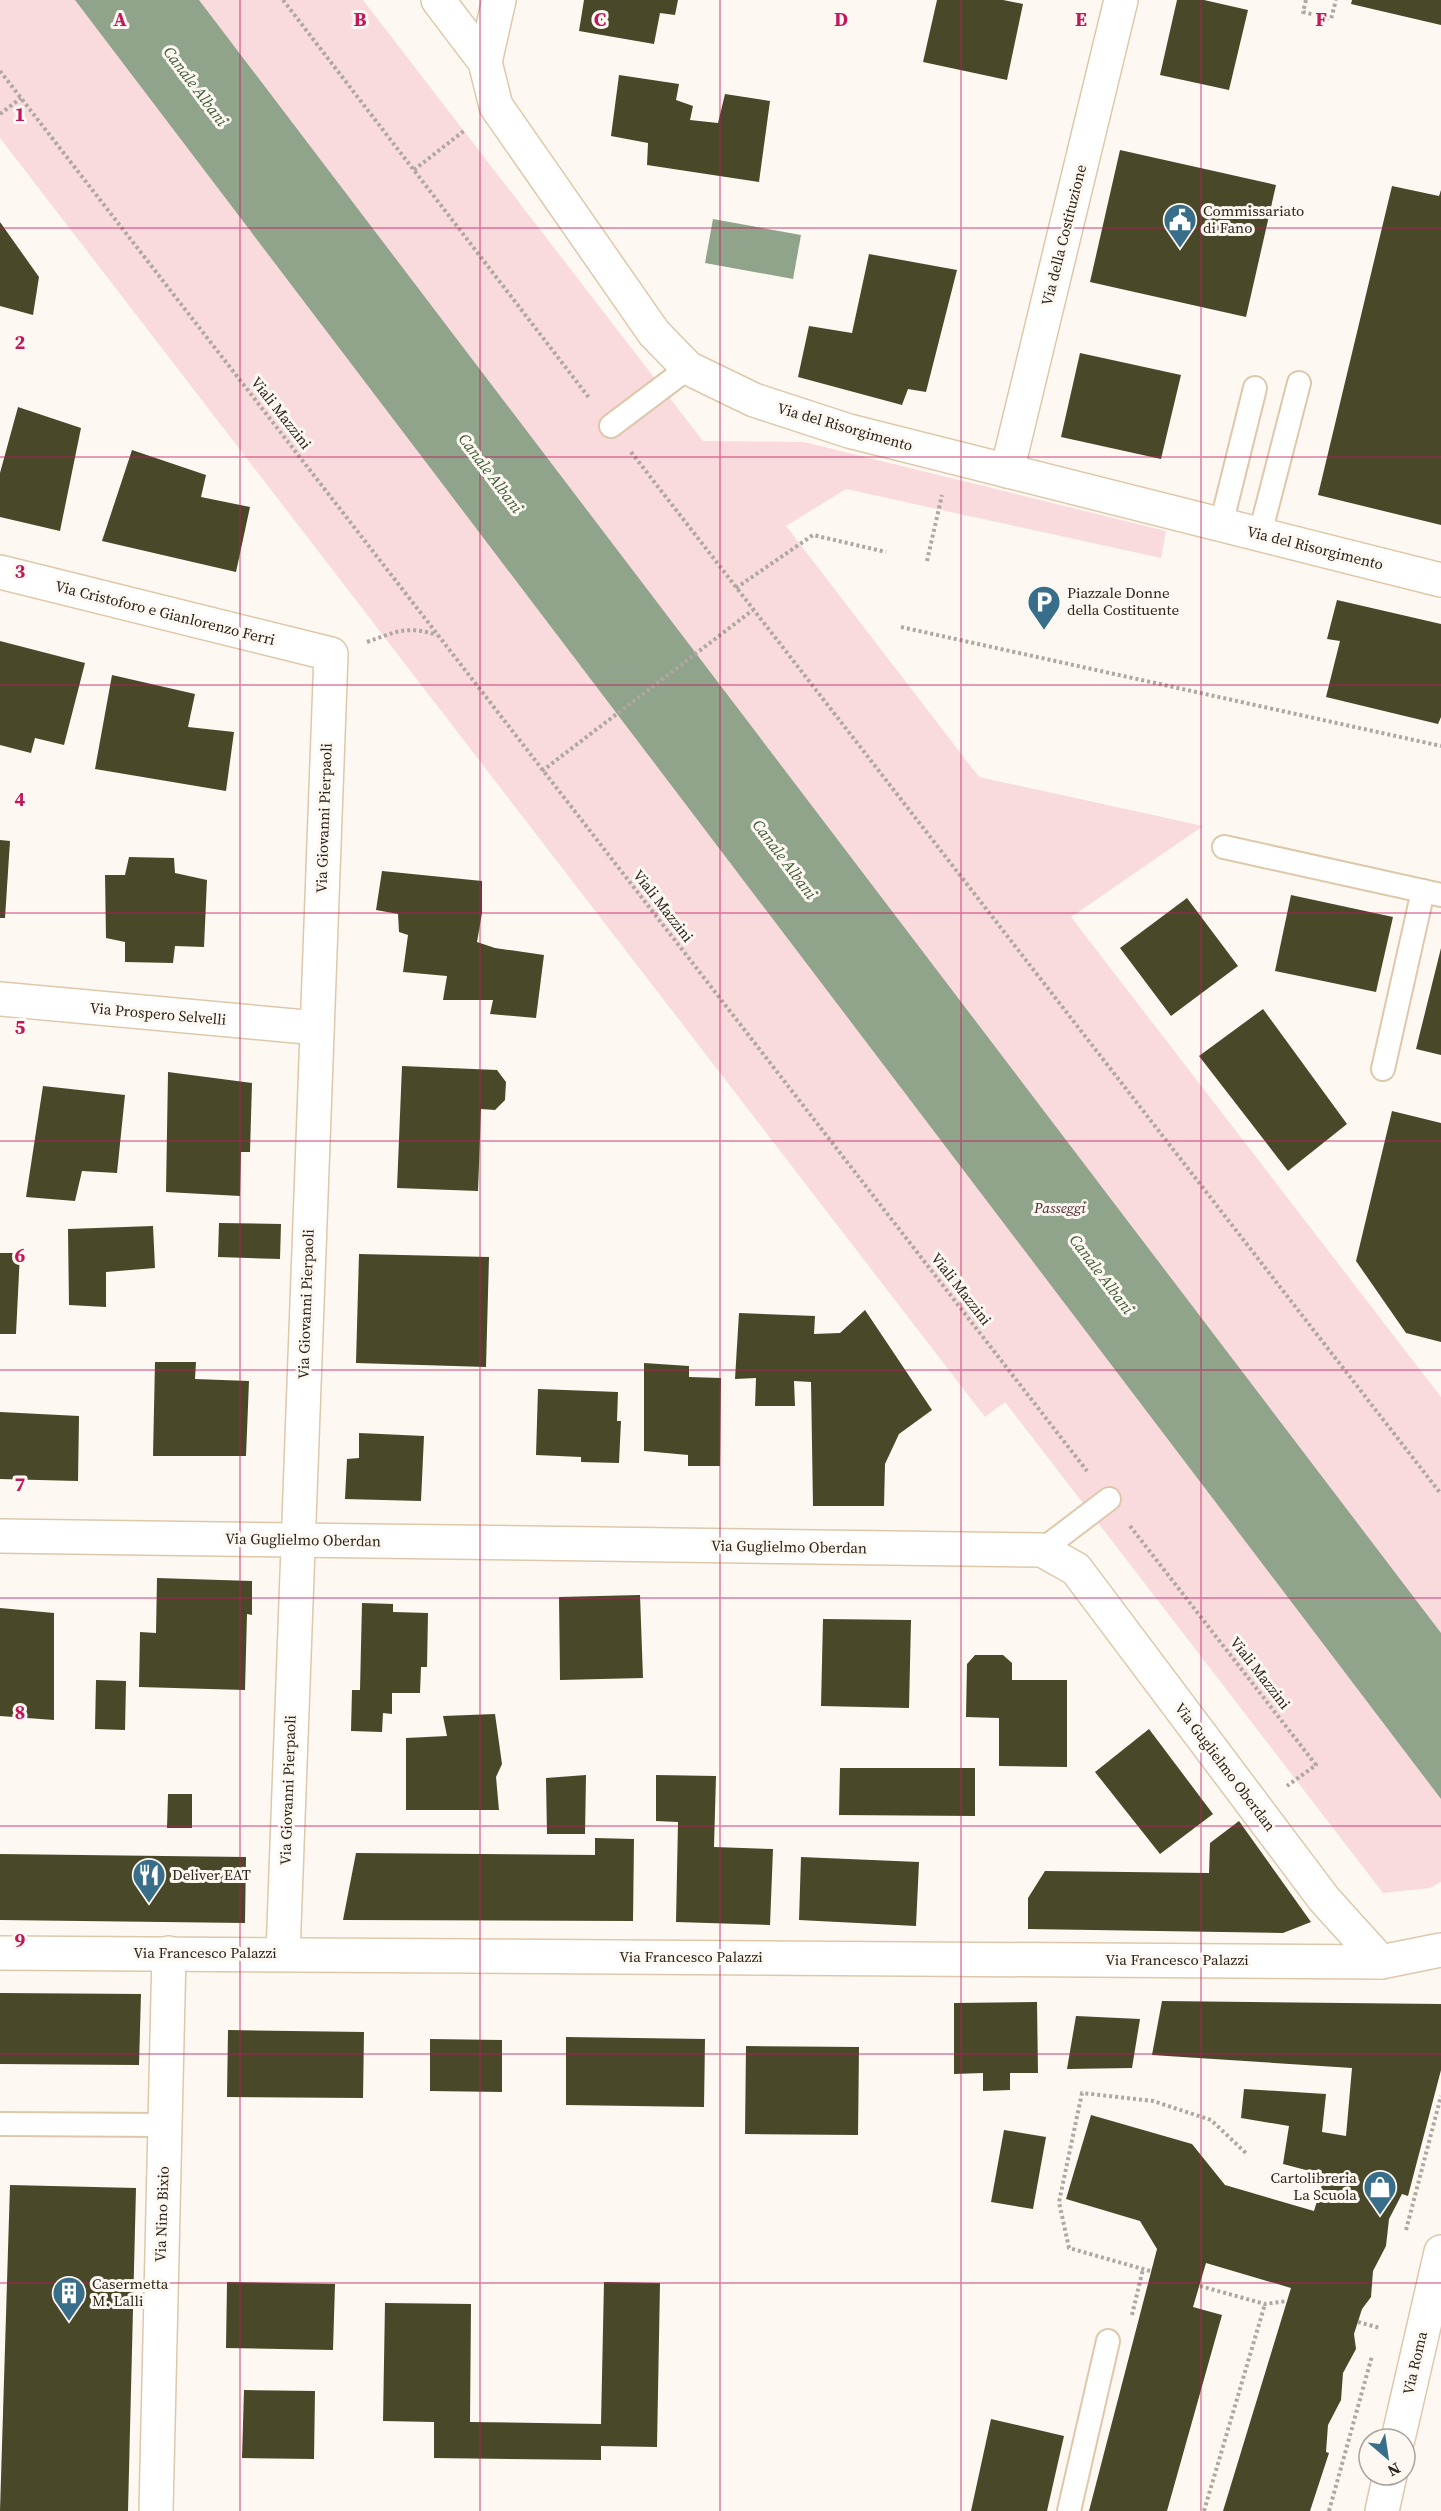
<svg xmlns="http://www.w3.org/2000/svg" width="1441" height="2511" viewBox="0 0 1441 2511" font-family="'Source Serif 4',serif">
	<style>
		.green { fill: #f9dbde }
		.water { fill: #90a38b }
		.building { fill: #494829 }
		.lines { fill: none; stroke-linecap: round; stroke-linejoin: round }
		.service-casing { stroke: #dec8aa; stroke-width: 26 }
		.minor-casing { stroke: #dec8aa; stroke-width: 36 }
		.tertiary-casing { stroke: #dec8aa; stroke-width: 36 }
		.primary-casing { stroke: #dec8aa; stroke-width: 36 }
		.path { stroke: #aea8a0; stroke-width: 4; stroke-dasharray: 3 3; stroke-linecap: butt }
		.service { stroke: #fff; stroke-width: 22 }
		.minor { stroke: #fff; stroke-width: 33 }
		.tertiary { stroke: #fff; stroke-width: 33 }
		.primary { stroke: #fff; stroke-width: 33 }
		.grid { fill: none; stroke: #c2185b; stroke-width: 1.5; stroke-opacity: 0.55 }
		.labels { text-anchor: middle; stroke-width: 6; stroke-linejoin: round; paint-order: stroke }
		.poi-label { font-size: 15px; fill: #2e251a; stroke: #fdf8f2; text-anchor: start }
		.street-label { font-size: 15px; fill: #2e251a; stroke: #fdf8f2 }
		.park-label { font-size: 15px; font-style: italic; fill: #54252c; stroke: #fdf8f2 }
		.water-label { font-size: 16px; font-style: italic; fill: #405e36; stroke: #fdf8f2 }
		.grid-label { font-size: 20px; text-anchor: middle; font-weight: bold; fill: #c2185b; stroke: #fdf8f2; stroke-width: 6; stroke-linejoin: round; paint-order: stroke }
	</style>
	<rect width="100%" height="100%" fill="#fdf8f2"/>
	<!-- green -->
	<polygon class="green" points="0,0 363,0 703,441 804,442 1166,531 1161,558 846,489 786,526 979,777 1203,826 1071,917 1441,1397 1441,1882 1430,1888 1383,1893 1005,1402 985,1417 0,138"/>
	<!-- water -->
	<g class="water">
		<polygon points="75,0 199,0 1441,1633 1441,1799"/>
		<polygon points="713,219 801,235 793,279 705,263"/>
	</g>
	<!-- building -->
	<g class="building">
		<polygon points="584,0 678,0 675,15 660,13 654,44 579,31"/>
		<polygon points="937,0 1003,0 1023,4 1007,80 923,62"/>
		<polygon points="1177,0 1204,0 1248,10 1229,90 1160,75"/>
		<polygon points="1352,0 1441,0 1441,25 1351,4"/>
		<polygon points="619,75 679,84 676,100 693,106 690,120 718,123 725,94 770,101 759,182 647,165 648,143 611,136"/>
		<polygon points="1120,150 1276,185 1246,317 1090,282"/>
		<polygon points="1392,186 1439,196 1441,190 1441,525 1318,495"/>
		<polygon points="0,222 39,277 33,315 0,306"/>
		<polygon points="869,254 957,270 926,392 908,389 902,405 798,377 809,326 852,333"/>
		<polygon points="1080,353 1181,375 1161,459 1061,437"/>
		<polygon points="18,407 81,428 60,531 0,517 0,473"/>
		<polygon points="132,450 206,475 201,497 250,507 236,572 102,541"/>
		<polygon points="1337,600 1441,624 1441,717 1438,724 1326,697 1340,641 1327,639"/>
		<polygon points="0,641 85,663 64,745 35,738 31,753 0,745"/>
		<polygon points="112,675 195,694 188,727 234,732 226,791 95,769"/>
		<polygon points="0,840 10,841 5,918 0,918"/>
		<polygon points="129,857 174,858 175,873 207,880 204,947 175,946 173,963 125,962 125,942 106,938 105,875 125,875"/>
		<polygon points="382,871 482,881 482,913 477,942 495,948 544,955 536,1018 490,1014 493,1000 443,1000 447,976 403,972 408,935 399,932 398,914 376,910"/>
		<polygon points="1291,895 1393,917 1376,992 1275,971"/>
		<polygon points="1187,898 1238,966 1171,1016 1120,948"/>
		<polygon points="1441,948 1441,1055 1416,1049"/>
		<polygon points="1263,1009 1347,1124 1288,1171 1199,1056"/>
		<polygon points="402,1066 497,1070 506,1082 505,1100 495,1110 481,1109 478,1191 397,1188"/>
		<polygon points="168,1072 252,1083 250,1152 241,1152 240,1196 166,1192"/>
		<polygon points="43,1086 125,1095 117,1173 82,1171 75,1201 26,1197"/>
		<polygon points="1392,1111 1441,1123 1441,1342 1406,1333 1356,1261"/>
		<polygon points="219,1223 281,1224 280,1259 218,1257"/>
		<polygon points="153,1226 155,1268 106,1272 106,1307 69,1305 68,1229"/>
		<polygon points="0,1253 20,1253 16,1334 0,1334"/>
		<polygon points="359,1254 489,1257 486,1367 356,1363"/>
		<polygon points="865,1310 932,1410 899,1434 885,1464 884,1506 813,1506 811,1382 794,1381 795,1406 755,1406 756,1378 735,1379 739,1313 815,1316 814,1334 840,1333"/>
		<polygon points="155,1362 196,1362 195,1379 249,1381 246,1456 153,1456"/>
		<polygon points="644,1363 689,1366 689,1377 721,1378 720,1466 688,1466 688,1455 644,1451"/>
		<polygon points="538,1389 618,1392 617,1421 621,1421 619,1463 581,1462 581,1457 536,1455"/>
		<polygon points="0,1412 79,1416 78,1481 0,1479"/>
		<polygon points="359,1433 424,1436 421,1501 345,1499 347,1459 359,1458"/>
		<polygon points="157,1578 252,1581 252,1615 247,1614 245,1690 139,1687 140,1632 156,1633"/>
		<polygon points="640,1595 643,1678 560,1680 559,1597"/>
		<polygon points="362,1603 393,1604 393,1612 428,1613 427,1667 421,1667 420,1693 392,1693 392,1714 383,1713 382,1732 351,1731 352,1690 360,1690"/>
		<polygon points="0,1608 54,1613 54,1720 0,1716"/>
		<polygon points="823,1619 911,1620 909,1708 821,1706"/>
		<polygon points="975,1655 1003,1655 1012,1663 1012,1680 1067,1680 1067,1767 999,1766 999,1718 966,1717 967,1664"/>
		<polygon points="96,1680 126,1681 125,1730 95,1729"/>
		<polygon points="495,1714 502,1764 496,1777 499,1810 406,1810 406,1738 447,1736 443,1716"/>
		<polygon points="1149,1729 1213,1814 1160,1854 1095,1772"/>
		<polygon points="840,1768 975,1768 975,1816 839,1815"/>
		<polygon points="586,1775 585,1834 547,1834 546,1778"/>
		<polygon points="656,1775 716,1776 714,1847 773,1849 770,1925 676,1922 678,1822 656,1821"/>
		<polygon points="168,1794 192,1794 192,1828 167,1828"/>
		<polygon points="1239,1821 1311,1922 1283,1933 1028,1929 1028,1898 1045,1871 1209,1873 1210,1843"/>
		<polygon points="595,1838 634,1839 633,1921 343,1920 356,1853 595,1855"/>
		<polygon points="0,1854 246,1857 245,1923 0,1920"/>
		<polygon points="801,1857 919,1862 916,1926 799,1920"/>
		<polygon points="0,1993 141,1994 139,2065 0,2064"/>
		<polygon points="1162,2001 1441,2004 1441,2070 1408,2196 1402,2194 1389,2219 1386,2246 1373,2271 1371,2297 1362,2309 1354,2334 1356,2349 1343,2373 1341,2400 1328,2425 1326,2452 1329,2453 1310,2511 1223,2511 1291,2288 1206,2263 1193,2307 1222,2315 1167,2511 1089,2511 1157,2249 1140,2221 1066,2199 1091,2115 1192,2144 1225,2185 1314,2211 1325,2175 1283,2164 1289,2126 1241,2118 1244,2089 1326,2094 1322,2132 1346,2136 1352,2068 1152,2055"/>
		<polygon points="1037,2002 1038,2073 1010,2073 1010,2090 983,2091 983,2073 954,2074 954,2003"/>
		<polygon points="1076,2016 1140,2019 1132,2068 1067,2069"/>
		<polygon points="228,2030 364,2032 363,2098 227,2097"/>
		<polygon points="566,2037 705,2039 704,2107 566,2105"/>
		<polygon points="430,2039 502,2040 502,2092 430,2091"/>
		<polygon points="746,2046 859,2047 858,2135 745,2134"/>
		<polygon points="1004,2130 1046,2137 1033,2209 991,2202"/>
		<polygon points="10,2185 136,2188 128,2511 0,2511"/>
		<polygon points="227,2282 335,2284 333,2350 226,2348"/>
		<polygon points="604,2282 660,2283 657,2447 601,2446 601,2460 434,2458 434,2422 383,2421 385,2303 471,2304 470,2422 601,2424"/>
		<polygon points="244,2390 315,2391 314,2459 242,2458"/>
		<polygon points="991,2419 1064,2436 1047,2511 971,2511"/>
	</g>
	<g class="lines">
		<!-- service casing -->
		<g class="service-casing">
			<g id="service">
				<polyline points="611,426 688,368"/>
				<polyline points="1221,525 1255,388"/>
				<polyline points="1260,534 1299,383"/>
				<polyline points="1224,847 1441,895"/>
				<polyline points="1383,1069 1423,891"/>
				<polyline points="1042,1550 1109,1499"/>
				<polyline points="0,2124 165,2125"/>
				<polyline points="1069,2511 1108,2341"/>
			</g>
		</g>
		<!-- minor casing -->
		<g class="minor-casing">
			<g id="minor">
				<polyline points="438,0 485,62 496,106 654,333 688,368 754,400 849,431 1441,580"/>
				<polyline points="485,62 499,0"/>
				<polyline points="1007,471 1121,0"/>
				<polyline points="0,572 331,654 283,1954"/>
				<polyline points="0,999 317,1028"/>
				<polyline points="0,1536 1042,1550 1076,1569 1324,1899 1381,1962"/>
				<polyline points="156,2511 169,1953"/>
			</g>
		</g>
		<!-- tertiary casing -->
		<g class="tertiary-casing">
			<polyline id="tertiary" points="0,1953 1381,1962 1441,1950"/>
		</g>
		<!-- primary casing -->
		<g class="primary-casing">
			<g id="primary">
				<polyline points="1398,2439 1441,2252"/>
				<polyline points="1382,2511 1390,2475"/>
			</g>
		</g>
		<!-- path -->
		<g class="path">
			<polyline points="283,0 590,399"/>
			<polyline points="1306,0 1303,12 1331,19 1336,0"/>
			<polyline points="0,71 1087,1471"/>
			<polyline points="0,114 21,98"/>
			<polyline points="414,170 465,130"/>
			<polyline points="631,452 1441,1494"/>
			<polyline points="927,561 942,495"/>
			<polyline points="736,588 813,535 886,552"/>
			<polyline points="901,627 1441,746"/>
			<path d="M367 642C395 632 407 625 437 635"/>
			<polyline points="542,771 753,610"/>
			<polyline points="1130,1526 1316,1765 1287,1786"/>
			<polyline points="1406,2230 1441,2096"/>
			<polyline points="1150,2271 1069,2248 1059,2202 1082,2093 1153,2101 1211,2120 1248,2155"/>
			<polyline points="1200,2286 1265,2304 1287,2301"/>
			<polyline points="1132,2315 1143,2269"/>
			<polyline points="1358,2322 1380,2328"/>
			<polyline points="1204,2511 1265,2304"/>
			<polyline points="1329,2511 1372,2356"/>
		</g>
		<!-- service -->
		<use href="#service" class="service"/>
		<!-- minor -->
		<use href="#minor" class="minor"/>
		<!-- tertiary -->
		<use href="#tertiary" class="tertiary"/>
		<!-- primary -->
		<use href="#primary" class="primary"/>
	</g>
	<!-- grid -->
	<path class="grid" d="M240 0V2511M480 0V2511M720 0V2511M961 0V2511M1201 0V2511M0 228H1441M0 457H1441M0 685H1441M0 913H1441M0 1141H1441M0 1370H1441M0 1598H1441M0 1826H1441M0 2054H1441M0 2283H1441"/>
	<!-- icons -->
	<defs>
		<g id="civic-pin" transform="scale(1.725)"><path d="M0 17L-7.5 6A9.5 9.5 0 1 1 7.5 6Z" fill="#396e8a" stroke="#fdf8f2"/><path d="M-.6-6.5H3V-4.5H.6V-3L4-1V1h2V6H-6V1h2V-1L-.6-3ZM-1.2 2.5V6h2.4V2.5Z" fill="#fff"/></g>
		<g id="parking-pin" transform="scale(1.725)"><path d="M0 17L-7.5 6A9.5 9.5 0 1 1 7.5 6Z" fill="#396e8a" stroke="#fdf8f2"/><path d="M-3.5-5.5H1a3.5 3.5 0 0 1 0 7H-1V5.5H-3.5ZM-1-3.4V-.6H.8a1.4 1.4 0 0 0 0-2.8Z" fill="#fff"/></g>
		<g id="restaurant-pin" transform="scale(1.725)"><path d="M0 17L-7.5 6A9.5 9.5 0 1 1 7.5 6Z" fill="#396e8a" stroke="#fdf8f2"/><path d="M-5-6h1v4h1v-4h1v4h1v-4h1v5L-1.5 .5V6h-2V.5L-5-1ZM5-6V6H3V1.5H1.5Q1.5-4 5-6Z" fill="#fff"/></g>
		<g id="shop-pin" transform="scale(1.725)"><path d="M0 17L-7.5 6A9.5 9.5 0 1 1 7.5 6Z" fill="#396e8a" stroke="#fdf8f2"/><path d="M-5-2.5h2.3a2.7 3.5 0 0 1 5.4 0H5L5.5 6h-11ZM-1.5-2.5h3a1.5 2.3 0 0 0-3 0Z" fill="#fff"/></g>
		<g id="building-pin" transform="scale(1.725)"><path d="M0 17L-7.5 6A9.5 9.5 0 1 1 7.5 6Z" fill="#396e8a" stroke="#fdf8f2"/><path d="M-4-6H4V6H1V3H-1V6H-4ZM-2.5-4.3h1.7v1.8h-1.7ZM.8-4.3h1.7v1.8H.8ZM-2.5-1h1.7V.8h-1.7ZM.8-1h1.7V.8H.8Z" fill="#fff"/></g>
	</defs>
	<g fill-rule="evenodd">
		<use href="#civic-pin" x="1180" y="220"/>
		<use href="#parking-pin" x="1044" y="602"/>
		<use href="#restaurant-pin" x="149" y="1875"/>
		<use href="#shop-pin" x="1380" y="2187"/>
		<use href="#building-pin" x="69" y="2293"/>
	</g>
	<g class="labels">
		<!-- poi labels -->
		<g class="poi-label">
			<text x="1203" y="216">Commissariato<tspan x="1203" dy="17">di Fano</tspan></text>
			<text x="1067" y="598">Piazzale Donne<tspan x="1067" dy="17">della Costituente</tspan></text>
			<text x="172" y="1880">Deliver EAT</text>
			<text x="1357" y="2183" text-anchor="end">Cartolibreria<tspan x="1357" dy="17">La Scuola</tspan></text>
			<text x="92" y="2289">Casermetta<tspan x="92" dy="17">M. Lalli</tspan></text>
		</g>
		<!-- street labels -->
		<g class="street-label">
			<text transform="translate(1064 235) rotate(-76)" y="5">Via della Costituzione</text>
			<text transform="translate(281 413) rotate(52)" y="5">Viali Mazzini</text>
			<text transform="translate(845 427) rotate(16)" y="5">Via del Risorgimento</text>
			<text transform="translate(1315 548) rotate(14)" y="5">Via del Risorgimento</text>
			<text transform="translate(165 613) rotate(14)" y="5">Via Cristoforo e Gianlorenzo Ferri</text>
			<text transform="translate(324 818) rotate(-88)" y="5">Via Giovanni Pierpaoli</text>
			<text transform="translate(663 906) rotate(52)" y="5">Viali Mazzini</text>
			<text transform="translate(158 1014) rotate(5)" y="5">Via Prospero Selvelli</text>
			<text transform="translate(961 1289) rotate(52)" y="5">Viali Mazzini</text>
			<text transform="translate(306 1304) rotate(-88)" y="5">Via Giovanni Pierpaoli</text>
			<text transform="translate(303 1540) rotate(1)" y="5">Via Guglielmo Oberdan</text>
			<text transform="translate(789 1547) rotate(1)" y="5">Via Guglielmo Oberdan</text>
			<text transform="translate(1260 1673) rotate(52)" y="5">Viali Mazzini</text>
			<text transform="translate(1225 1767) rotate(53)" y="5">Via Guglielmo Oberdan</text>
			<text transform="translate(288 1790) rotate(-88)" y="5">Via Giovanni Pierpaoli</text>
			<text x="205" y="1958">Via Francesco Palazzi</text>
			<text x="691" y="1962">Via Francesco Palazzi</text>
			<text x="1177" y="1965">Via Francesco Palazzi</text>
			<text transform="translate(162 2214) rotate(-88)" y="5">Via Nino Bixio</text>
			<text transform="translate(1415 2363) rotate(-77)" y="5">Via Roma</text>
		</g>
		<!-- park labels -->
		<g class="park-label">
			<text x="1060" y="1213">Passeggi</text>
		</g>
		<!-- water labels -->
		<g class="water-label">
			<text transform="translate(196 86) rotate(53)" y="6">Canale Albani</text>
			<text transform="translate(491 473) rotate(53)" y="6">Canale Albani</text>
			<text transform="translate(785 859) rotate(53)" y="6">Canale Albani</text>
			<text transform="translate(1102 1274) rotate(53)" y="6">Canale Albani</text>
		</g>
	</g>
	<g class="grid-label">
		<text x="120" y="26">A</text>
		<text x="360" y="26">B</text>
		<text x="600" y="26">C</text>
		<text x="841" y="26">D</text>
		<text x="1081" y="26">E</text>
		<text x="1321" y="26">F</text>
		<text x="20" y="121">1</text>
		<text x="20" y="349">2</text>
		<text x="20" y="578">3</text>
		<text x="20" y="806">4</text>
		<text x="20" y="1034">5</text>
		<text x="20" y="1262">6</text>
		<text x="20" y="1491">7</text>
		<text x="20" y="1719">8</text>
		<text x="20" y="1947">9</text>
	</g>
	<!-- north arrow -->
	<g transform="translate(1387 2457) rotate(151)"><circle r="28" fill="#fdf8f2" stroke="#aaa49c" stroke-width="1.5"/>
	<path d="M0-4.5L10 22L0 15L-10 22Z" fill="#396e8a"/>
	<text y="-9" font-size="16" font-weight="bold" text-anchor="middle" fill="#2e251a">N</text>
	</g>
</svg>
